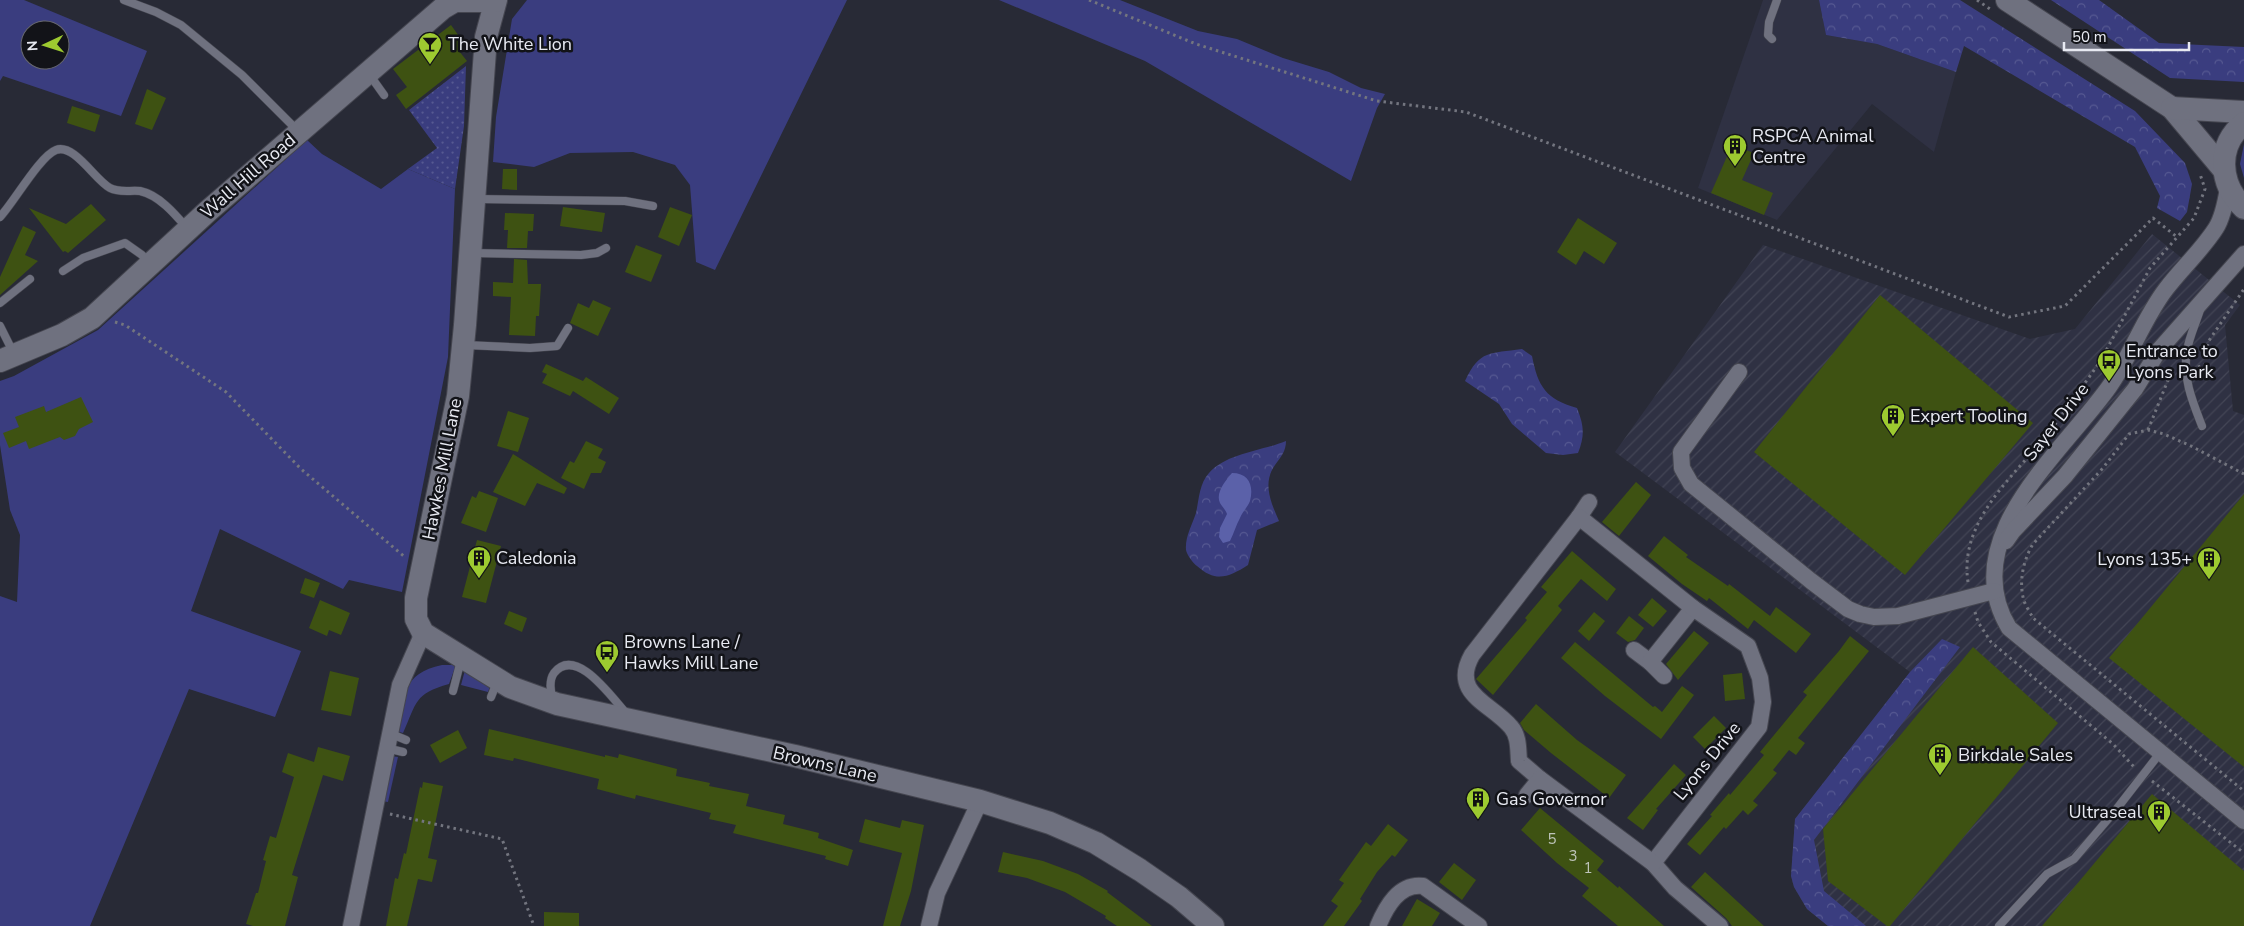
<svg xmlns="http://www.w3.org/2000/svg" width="2244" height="926" viewBox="0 0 2244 926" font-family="'Nunito Sans',sans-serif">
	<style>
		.built { fill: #2f3143 }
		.industrial { fill: url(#industrial-furrows) }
		.green { fill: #3a3d7f; fill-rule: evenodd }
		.forest { fill: url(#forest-crowns) }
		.garden { fill: url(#garden-dots) }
		.water { fill: #5b61a9 }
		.building { fill: #3e5212 }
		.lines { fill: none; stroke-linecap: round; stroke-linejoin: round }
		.lane-casing { stroke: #454650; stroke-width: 9 }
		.street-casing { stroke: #454650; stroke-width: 18 }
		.secondary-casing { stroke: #454650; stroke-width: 24 }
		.path { stroke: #73757f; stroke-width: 3; stroke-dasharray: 2.5 4; stroke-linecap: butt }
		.lane { stroke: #6f717f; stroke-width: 8 }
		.street { stroke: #6f717f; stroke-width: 16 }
		.secondary { stroke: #6f717f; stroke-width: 22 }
		.labels { text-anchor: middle; stroke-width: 5; stroke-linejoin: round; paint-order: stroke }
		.number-label { font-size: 15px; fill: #bec4ba }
		.poi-label { font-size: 18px; fill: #e8eaf2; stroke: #121318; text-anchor: start }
		.street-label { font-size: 18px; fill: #e8eaf2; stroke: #121318 }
	</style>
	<defs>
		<pattern id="industrial-furrows" width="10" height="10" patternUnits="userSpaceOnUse" patternTransform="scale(1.25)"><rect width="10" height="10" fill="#2f3143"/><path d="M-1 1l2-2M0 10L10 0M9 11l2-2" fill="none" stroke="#434555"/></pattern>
		<pattern id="forest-crowns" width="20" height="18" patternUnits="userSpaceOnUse" patternTransform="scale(1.25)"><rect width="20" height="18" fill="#3a3d7f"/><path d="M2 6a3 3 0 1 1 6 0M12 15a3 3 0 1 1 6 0" fill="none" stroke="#565992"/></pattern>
		<pattern id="garden-dots" width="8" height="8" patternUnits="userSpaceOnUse" patternTransform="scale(1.25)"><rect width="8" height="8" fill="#3a3d7f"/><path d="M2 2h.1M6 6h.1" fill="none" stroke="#565992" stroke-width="1.8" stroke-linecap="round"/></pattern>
	</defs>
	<rect width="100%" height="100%" fill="#282a36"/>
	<!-- built -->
	<polygon class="built" points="1763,0 1819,0 1826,35 1877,44 1956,72 1934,152 1872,104 1777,220 1698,188"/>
	<!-- industrial -->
	<polygon class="industrial" points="2152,234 2240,305 2225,325 2233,411 2244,415 2244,926 1828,926 1807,909 1794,887 1791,876 1795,819 1910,672 1615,452 1763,245 2030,339 2075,329"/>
	<!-- green -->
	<g class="green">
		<path d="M0 0H24L147 51 121 116 3 76 0 81ZM30 30H60V60H30Z"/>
		<polygon points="527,0 847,0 715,270 696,262 690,185 675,165 633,152 570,153 534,167 493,162 496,117 512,19"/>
		<polygon points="999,0 1120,0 1198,31 1237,39 1283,58 1329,72 1361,88 1385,94 1377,108 1351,181 1145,61"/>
		<polygon points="307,140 322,154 381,189 408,169 455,189 448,357 402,592 349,580 343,589 220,529 191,611 301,651 275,717 189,689 90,926 0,926 0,596 17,602 20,535 10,510 0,445 0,381 14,376 98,330"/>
		<polygon points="2244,144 2244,178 2240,164"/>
		<path d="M442 665H456L449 684C414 694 417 702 403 733L396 731C404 697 402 673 442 665Z"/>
		<polygon points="465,670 491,684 488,692 461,685"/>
		<polygon points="391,756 398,757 388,802 382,801"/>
	</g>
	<!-- forest -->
	<g class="forest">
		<polygon points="1819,0 1960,0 2135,111 2185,163 2192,184 2187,212 2180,221 2157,208 2160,196 2135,147 1964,46 1956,72 1877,44 1826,35"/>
		<polygon points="2051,0 2099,0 2159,43 2244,47 2244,82 2170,78"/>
		<path d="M1522 349 1532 356C1538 387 1546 399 1577 408 1584 426 1585 435 1578 453L1563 455 1546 453 1512 424 1499 404 1465 381C1480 349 1490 354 1522 349Z"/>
		<path d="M1286 441C1286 451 1281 457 1275 465 1262 483 1271 503 1279 521L1257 530 1248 565C1229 577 1216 583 1197 566 1193 563 1187 555 1186 550 1185 537 1192 525 1196 513 1199 500 1199 484 1209 473 1227 453 1262 451 1286 441Z"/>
		<polygon points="1942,639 1960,647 1814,840 1824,891 1866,926 1828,926 1807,909 1794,887 1791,876 1795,819 1910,672"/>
	</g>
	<!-- garden -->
	<polygon class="garden" points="466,66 464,126 455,189 408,169 437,148 409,110"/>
	<!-- water -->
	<path class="water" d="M1232 473C1249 473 1254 486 1250 501 1248 507 1242 512 1240 518 1236 525 1234 533 1230 541L1223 543 1219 537 1220 528 1227 514C1226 510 1222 507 1220 503 1215 493 1226 480 1232 473Z"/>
	<!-- building -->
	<g class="building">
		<polygon points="451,25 466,46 459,51 467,61 406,109 396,95 407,87 393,69"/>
		<polygon points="147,89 166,98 152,130 135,124"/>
		<polygon points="72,106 100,115 95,132 67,123"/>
		<polygon points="1732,145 1754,153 1742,180 1773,193 1764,215 1711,193"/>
		<polygon points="503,169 517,169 517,190 502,189"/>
		<polygon points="91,204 106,220 68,253 65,251 63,252 29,208 66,224"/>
		<polygon points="563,207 605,213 602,232 560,226"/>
		<polygon points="670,207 692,215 679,246 658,237"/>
		<polygon points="505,213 534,214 533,231 528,231 527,248 507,248 508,230 504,230"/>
		<polygon points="1578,218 1617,243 1604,264 1584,251 1576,265 1557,252"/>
		<polygon points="23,226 36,232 25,255 38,261 0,295 0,277"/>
		<polygon points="636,245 662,255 651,282 625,272"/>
		<polygon points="514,259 527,260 528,284 541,284 539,316 536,316 535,336 509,335 511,297 493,296 493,282 513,283"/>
		<polygon points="1880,295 2033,423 1905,575 1754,452"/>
		<polygon points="593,300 611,308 598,336 570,323 578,303 589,308"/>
		<polygon points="546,364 583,381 586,377 619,398 609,414 573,391 570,396 542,383 547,374 542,372"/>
		<polygon points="81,397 93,422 79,429 75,436 64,440 60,437 29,449 26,441 9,448 3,433 19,427 15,417 44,406 46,412"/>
		<polygon points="508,411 529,418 518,452 497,446"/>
		<polygon points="586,441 603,449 598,458 606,462 601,473 591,473 584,489 561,478 570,461 574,463"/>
		<polygon points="513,454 567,488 564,494 537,483 525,506 493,492"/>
		<polygon points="1636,482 1651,495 1619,536 1602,522"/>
		<polygon points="479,491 498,498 486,532 461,523 472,496 476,498"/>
		<polygon points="2244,494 2244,767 2109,658"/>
		<polygon points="1664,536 1688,555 1686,557 1728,586 1729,584 1770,616 1776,607 1811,634 1796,653 1754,620 1748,629 1709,598 1707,601 1682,584 1648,556"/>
		<polygon points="477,540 501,546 486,603 462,597"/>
		<polygon points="1572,551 1616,589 1607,601 1581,579 1558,606 1562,610 1493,695 1476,679 1527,620 1525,618 1547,592 1541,587"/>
		<polygon points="305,578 320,583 314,598 300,593"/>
		<polygon points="1652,598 1667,611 1653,627 1638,615"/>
		<polygon points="320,600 350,613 341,635 329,630 327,636 309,628"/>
		<polygon points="509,611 527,618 522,632 504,624"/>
		<polygon points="1594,612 1605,621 1589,641 1578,631"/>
		<polygon points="1629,616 1644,628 1635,640 1628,642 1616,633"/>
		<polygon points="1694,631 1709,643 1678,680 1666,664"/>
		<polygon points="1850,636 1869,651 1798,738 1805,743 1796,755 1789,750 1773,770 1777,773 1753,801 1758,805 1748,815 1743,810 1726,829 1724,827 1700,855 1687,844 1712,816 1710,815 1729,793 1730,795 1764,755 1760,752 1807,695 1803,692 1839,651"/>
		<polygon points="1575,642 1653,707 1655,706 1662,712 1682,686 1694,695 1661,739 1605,696 1561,658"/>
		<polygon points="1973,647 2058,723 1890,926 1887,926 1828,881 1823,829"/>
		<polygon points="330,671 359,678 351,716 321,710"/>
		<polygon points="1742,673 1745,699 1725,701 1723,675"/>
		<polygon points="1536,704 1577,740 1626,775 1609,798 1551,753 1524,730 1520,723"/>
		<polygon points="1714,716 1726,728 1705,749 1693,737"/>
		<polygon points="489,729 605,757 605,755 618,758 619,754 677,769 676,776 710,783 709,786 749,794 746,806 785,815 783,824 819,833 818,838 853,850 848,866 825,859 826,856 733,833 736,825 709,819 711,813 636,795 635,799 597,789 599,779 514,758 513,761 484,755"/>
		<polygon points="458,730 467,748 440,763 430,745"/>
		<polygon points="318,747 350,756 343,781 323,775 292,875 298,877 285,926 253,926 246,924 256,893 258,893 266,861 263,860 270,836 276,838 294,777 282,772 288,753 314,762"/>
		<polygon points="1674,764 1686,775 1656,809 1658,810 1643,830 1627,818"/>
		<polygon points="423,782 443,786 428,858 437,860 432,882 418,879 407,926 386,926 395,878 398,879 404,853 406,854 420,787 422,788"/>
		<polygon points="2152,794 2244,871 2244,926 2042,926"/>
		<polygon points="1540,808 1604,861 1597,870 1618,888 1619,886 1664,926 1618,926 1582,896 1589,888 1557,863 1521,830"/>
		<polygon points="865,819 900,828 902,820 924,825 911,891 900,926 883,926 902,853 859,842"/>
		<polygon points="1388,824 1408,840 1395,857 1392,855 1377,872 1360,899 1362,901 1344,926 1323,926 1338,906 1331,901 1344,883 1339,880 1366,842 1371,846"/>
		<polygon points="1003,852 1043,861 1078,874 1108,891 1107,892 1152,926 1117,926 1105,918 1106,916 1065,892 1027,878 998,872"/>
		<polygon points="1454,863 1476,880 1462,900 1439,882"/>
		<polygon points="1705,872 1726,891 1764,926 1732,926 1726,918 1691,887"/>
		<polygon points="1417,899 1440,913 1432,926 1402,926"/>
		<polygon points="544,912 579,913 579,926 544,926"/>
	</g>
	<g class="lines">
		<!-- lane casing -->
		<g class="lane-casing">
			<g id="lane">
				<polyline points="124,0 156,12 181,25 242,75 297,130"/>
				<polyline points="1772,39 1768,35 1769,22 1777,0"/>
				<polyline points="369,74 384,95"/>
				<polyline points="476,199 625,201 653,206"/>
				<path d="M0 217C14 202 40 156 56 150 74 143 95 180 110 188 119 193 130 190 140 191 159 195 175 214 187 228"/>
				<polyline points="472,253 581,255 597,253 606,248"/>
				<polyline points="63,271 83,258 125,243 142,255 149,264"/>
				<polyline points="0,303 30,279"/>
				<path d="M2200 310C2196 323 2189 337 2187 351 2182 377 2193 403 2202 426"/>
				<polyline points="0,326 14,354"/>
				<polyline points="465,345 530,348 557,346 568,328"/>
				<polyline points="453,691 461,660"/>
				<polyline points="491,697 497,682"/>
				<path d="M553 699C550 691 549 680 554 673 576 645 612 698 626 713"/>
				<polyline points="389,733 406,740"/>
				<polyline points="386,748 403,752"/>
				<polyline points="1999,926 2047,874 2074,859 2115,811 2160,753"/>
			</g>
		</g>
		<!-- street casing -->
		<g class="street-casing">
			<g id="street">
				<path d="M2228 188C2226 200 2223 217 2216 228 2202 250 2182 268 2166 289 2143 319 2131 356 2109 387 2062 453 1955 539 2009 628L2244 821"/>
				<polyline points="1739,372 1681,452 1682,468 1691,484 1811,581 1848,609 1860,614 1874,617 1898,616 1994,591"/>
				<polyline points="1579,517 1589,502"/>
				<polyline points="2006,541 2013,531 2065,476 2135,389 2159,350 2244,254"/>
				<polyline points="1634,650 1650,662"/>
				<polyline points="1664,676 1650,662 1693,608"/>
				<path d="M1540 779 1519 761C1518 749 1519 736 1511 727 1491 703 1450 694 1472 655L1579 517 1693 608 1748 646 1760 678 1763 702 1759 727 1653 863 1675 888 1720 926"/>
				<polyline points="1527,795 1540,779 1653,863"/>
				<polyline points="351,926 400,685 423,633"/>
				<polyline points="929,926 937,893 980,801"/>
				<path d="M1378 926C1386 907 1399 883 1423 886L1479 926"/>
			</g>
		</g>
		<!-- secondary casing -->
		<g class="secondary-casing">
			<g id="secondary">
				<polyline points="496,0 486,37 465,325 458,396 416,598 416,619 423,633 510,687 557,704 795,756 980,801 1050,823 1096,843 1140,870 1179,897 1213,926"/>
				<polyline points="2007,0 2172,108 2224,170"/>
				<polyline points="2172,108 2244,112"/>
				<path d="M2244 123C2216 146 2219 184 2244 208"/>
				<polyline points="0,361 62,335 92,318 208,211 443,8 455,1 495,1"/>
			</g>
		</g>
		<!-- path -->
		<g class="path">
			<polyline points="1089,0 1196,44 1377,101 1466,112 2009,317 2065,306 2153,218 2177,237"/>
			<polyline points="1977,0 1990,9"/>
			<polyline points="115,322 125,325 226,392 301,469 406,558"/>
			<polyline points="2198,367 2205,365 2208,342 2244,289"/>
			<polyline points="2051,430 2100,362 2150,268 2194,218 2205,189 2200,174"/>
			<polyline points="2148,430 2170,375 2175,373"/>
			<path d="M2244 474 2191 446 2164 434 2148 430 2129 434 2103 468 2033 544C2024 559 2019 579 2023 597 2024 604 2030 612 2033 618L2244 791"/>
			<path d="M1968 582C1959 524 2009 480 2043 440"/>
			<polyline points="1975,612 1978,622 1991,642 2113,744 2135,768"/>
			<polyline points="2152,781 2244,853"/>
			<polyline points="390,814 502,839 534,926"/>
		</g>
		<!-- lane -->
		<use href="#lane" class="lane"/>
		<!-- street -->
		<use href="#street" class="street"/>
		<!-- secondary -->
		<use href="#secondary" class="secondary"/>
	</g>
	<!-- icons -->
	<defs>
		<g id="bar-pin" transform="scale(1.25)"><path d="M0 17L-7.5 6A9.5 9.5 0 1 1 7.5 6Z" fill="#9dca30" stroke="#121318"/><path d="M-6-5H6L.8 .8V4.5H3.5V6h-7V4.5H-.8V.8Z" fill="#111"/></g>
		<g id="building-pin" transform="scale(1.25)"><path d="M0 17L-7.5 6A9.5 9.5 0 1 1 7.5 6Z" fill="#9dca30" stroke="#121318"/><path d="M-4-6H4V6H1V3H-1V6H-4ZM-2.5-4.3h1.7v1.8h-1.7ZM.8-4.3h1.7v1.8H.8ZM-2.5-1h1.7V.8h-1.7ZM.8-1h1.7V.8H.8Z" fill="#111"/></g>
		<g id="bus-pin" transform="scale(1.25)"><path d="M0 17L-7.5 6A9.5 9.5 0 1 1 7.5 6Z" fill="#9dca30" stroke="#121318"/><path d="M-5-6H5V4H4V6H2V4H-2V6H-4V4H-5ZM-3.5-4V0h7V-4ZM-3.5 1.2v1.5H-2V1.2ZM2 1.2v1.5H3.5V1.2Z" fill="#111"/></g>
	</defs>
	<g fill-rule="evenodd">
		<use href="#bar-pin" x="430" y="44"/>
		<use href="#building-pin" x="1735" y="146"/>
		<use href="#bus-pin" x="2109" y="361"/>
		<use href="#building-pin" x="1893" y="416"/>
		<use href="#building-pin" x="479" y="558"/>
		<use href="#building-pin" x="2209" y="559"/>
		<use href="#bus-pin" x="607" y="652"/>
		<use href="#building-pin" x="1940" y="755"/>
		<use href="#building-pin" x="1478" y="799"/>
		<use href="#building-pin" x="2159" y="812"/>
	</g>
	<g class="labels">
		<!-- number labels -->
		<g class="number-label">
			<text x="1552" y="844">5</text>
			<text x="1573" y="861">3</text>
			<text x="1588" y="873">1</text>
		</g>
		<!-- poi labels -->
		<g class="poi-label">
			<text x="448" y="50">The White Lion</text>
			<text x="1752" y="142">RSPCA Animal<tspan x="1752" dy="21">Centre</tspan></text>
			<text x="2126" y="357">Entrance to<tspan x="2126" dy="21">Lyons Park</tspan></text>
			<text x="1910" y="422">Expert Tooling</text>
			<text x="496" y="564">Caledonia</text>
			<text x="2192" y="565" text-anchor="end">Lyons 135+</text>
			<text x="624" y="648">Browns Lane /<tspan x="624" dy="21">Hawks Mill Lane</tspan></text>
			<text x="1958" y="761">Birkdale Sales</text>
			<text x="1496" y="805">Gas Governor</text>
			<text x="2142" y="818" text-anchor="end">Ultraseal</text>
		</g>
		<!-- street labels -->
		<g class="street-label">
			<text transform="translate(248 176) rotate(-41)" y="6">Wall Hill Road</text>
			<text transform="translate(2056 422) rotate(-52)" y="6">Sayer Drive</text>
			<text transform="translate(442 469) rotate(-79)" y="6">Hawkes Mill Lane</text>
			<text transform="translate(1707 761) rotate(-51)" y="6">Lyons Drive</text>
			<text transform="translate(825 764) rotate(13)" y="6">Browns Lane</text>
		</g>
	</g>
	<!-- north arrow -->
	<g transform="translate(45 45) rotate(266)"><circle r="24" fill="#121318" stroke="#68696f"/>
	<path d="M0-4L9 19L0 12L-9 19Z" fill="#9dca30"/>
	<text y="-8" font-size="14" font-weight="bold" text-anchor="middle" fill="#e8eaf2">N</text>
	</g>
	<!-- scale -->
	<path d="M2064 42v8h125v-8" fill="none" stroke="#e8eaf2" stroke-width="2.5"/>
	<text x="2072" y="42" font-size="15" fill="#e8eaf2" stroke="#121318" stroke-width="4" paint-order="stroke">50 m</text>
</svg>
